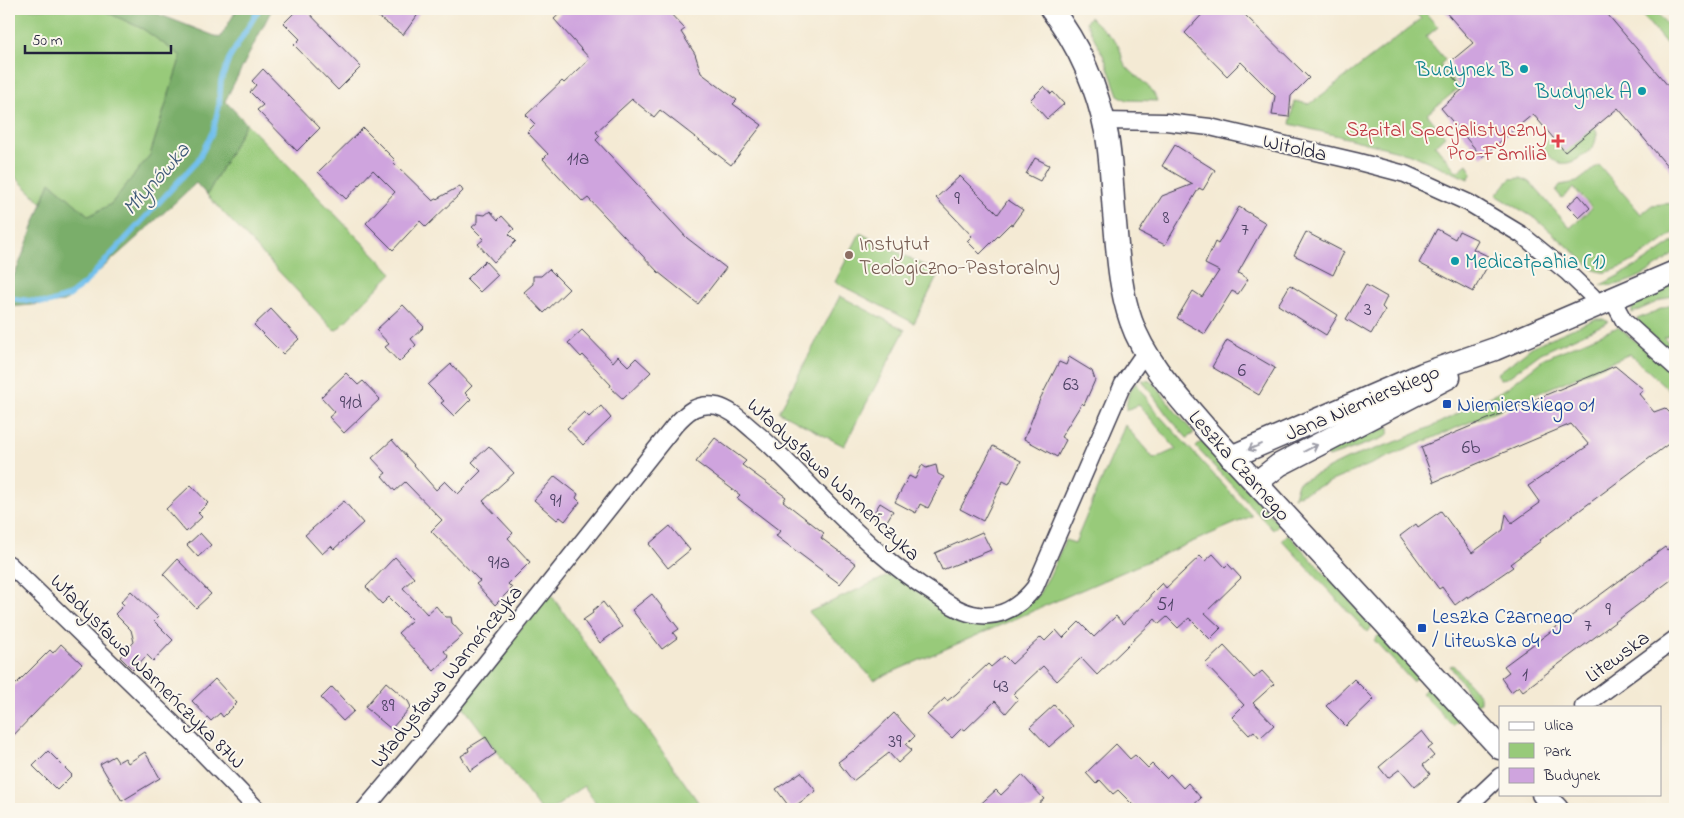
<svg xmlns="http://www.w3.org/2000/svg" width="1684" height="818" viewBox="0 0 1684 818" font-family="'Indie Flower',sans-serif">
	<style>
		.green { fill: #98ca7a; stroke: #5d765a }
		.forest { fill: #7aae6a; stroke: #4e6852 }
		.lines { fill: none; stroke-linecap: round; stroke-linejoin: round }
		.stream { stroke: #72c0ed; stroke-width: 5.5 }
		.building { fill: #cfa4de }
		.street-casing { stroke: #424052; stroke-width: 19 }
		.secondary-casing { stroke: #424052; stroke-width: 25 }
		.street { stroke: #fff; stroke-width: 16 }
		.secondary { stroke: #fff; stroke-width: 22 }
		.oneway { stroke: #9c9ca7 }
		.culture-dot { fill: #0f9aa8; stroke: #fbf7ec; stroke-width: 2 }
		.health-dot { fill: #e0444e; stroke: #fbf7ec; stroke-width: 2 }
		.education-dot { fill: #8d6e63; stroke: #fbf7ec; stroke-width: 2 }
		.transit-dot { fill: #1a4fb4; stroke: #fbf7ec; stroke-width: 2 }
		.labels { text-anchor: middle; stroke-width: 4; stroke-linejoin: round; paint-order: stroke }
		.number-label { font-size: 19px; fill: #4d4264 }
		.culture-label { font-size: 21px; fill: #0d838f; stroke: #fbf7ec; text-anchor: end }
		.health-label { font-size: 21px; fill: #be3a42; stroke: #fbf7ec; text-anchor: end }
		.street-label { font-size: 21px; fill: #22223b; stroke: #fbf7ec }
		.education-label { font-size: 21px; fill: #785e54; stroke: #fbf7ec; text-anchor: start }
		.transit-label { font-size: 21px; fill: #164399; stroke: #fbf7ec; text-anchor: start }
		.water-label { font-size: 22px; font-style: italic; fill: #3e5979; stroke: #fbf7ec }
	</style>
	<rect width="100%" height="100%" fill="#fbf7ec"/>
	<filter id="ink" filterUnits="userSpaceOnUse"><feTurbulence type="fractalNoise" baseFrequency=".02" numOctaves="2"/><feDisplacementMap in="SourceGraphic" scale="10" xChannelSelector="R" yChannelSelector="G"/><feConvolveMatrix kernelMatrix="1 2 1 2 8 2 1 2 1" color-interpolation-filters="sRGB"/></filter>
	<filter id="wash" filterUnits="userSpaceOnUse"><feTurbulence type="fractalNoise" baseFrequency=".0096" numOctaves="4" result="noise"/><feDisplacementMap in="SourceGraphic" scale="20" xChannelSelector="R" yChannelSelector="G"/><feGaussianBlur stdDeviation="1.12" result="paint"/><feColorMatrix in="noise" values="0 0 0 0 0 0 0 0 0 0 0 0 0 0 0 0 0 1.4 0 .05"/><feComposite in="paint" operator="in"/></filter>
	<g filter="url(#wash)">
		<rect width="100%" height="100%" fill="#f4ead4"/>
		<!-- green -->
		<g class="green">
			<polygon points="9,9 100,9 143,29 181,56 150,155 111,204 89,216 50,182 42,203 9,171"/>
			<polygon points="1412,9 1422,9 1438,27 1426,37 1445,60 1440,65 1459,88 1427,114 1445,136 1435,145 1457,172 1467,164 1472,173 1468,179 1411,154 1290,124 1294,101 1310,104 1421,19"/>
			<polygon points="1637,9 1654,9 1675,34 1675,54"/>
			<path d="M1090 17C1098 26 1111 35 1118 45 1122 51 1121 60 1126 66 1136 78 1153 86 1157 101L1127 100 1118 95 1105 59 1086 22Z"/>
			<polygon points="246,123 392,273 337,330 333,329 207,195"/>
			<path d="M1594 127 1597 133C1596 137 1596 141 1594 145 1586 155 1568 169 1555 161 1551 158 1547 153 1543 150V144L1552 136Z"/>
			<path d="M1599 165 1641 214 1652 205 1675 203V232C1660 243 1625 270 1606 272 1603 273 1598 271 1595 270L1536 219 1496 195 1510 179 1521 178 1530 182 1570 228 1592 208 1574 188 1562 198 1556 191 1560 185 1577 182Z"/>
			<polygon points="860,233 939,273 914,323 835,282"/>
			<path d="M1675 241V253C1656 268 1626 289 1601 285L1644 262Z"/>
			<polygon points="1675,283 1675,294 1632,313 1632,308 1635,300"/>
			<polygon points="840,296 905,330 844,446 779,412"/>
			<polygon points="1675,303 1675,333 1664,338 1675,348 1675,357 1638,323 1637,319"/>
			<polygon points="1595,319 1603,319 1609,322 1541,353 1507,378 1501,379 1497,374 1533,346"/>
			<polygon points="1618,327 1675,374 1675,400 1667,388 1630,354 1294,497 1298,483 1347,459 1401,440 1435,425 1507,388 1545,358"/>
			<polygon points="1142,380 1150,381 1156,386 1175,411 1194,433 1187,438 1167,415"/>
			<path d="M1136 383 1156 412 1252 516 874 680 809 612 894 573 939 606 966 621H983L1037 597 1050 575 1065 540 1075 543 1125 425 1154 459 1176 449 1139 405 1126 410C1127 398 1128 391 1136 383Z"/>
			<path d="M1389 427C1390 434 1387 436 1381 439L1329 457 1323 452 1338 444Z"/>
			<polygon points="1202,441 1279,524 1273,530 1196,447"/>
			<polygon points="1288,534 1372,625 1367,632 1282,540"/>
			<polygon points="549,592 689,789 703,809 600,809 584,786 553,809 540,809 462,705"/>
			<polygon points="1380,634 1419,676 1412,681 1374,640"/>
			<polygon points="1453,665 1480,696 1480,702 1476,704 1450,666"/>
			<polygon points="1429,686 1460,719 1453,726 1422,693"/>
		</g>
		<!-- forest -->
		<polygon class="forest" points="100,9 145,9 220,38 237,9 272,9 225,101 246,123 207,195 196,183 132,242 64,302 9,307 9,285 18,267 50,182 89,216 111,204 150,155 181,56 143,29"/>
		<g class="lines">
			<!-- stream -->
			<polyline class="stream" points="9,298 48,303 69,296 84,284 198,160 213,131 219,105 221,81 229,59 259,9"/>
		</g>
		<g id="blocks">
			<!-- building -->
			<g class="building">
				<polygon points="298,9 305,9 361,67 338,90 294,45 300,39 284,23"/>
				<polygon points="367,9 422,9 403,35"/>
				<polygon points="565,9 666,9 685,29 681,32 695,54 701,73 737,100 733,104 762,125 731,165 660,110 654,117 632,99 596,132 600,136 596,140 687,238 726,268 698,304 658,272 588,198 583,202 543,159 548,154 527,132 535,124 526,115 562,81 564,83 590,59 554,19"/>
				<polygon points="1207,9 1239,9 1309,78 1291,96 1289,117 1272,115 1275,96 1241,62 1227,76 1185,33"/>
				<polygon points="1443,9 1603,9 1675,94 1675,175 1618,108 1565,152 1533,114 1482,157 1441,108 1463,89 1447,70 1453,66 1450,62 1473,43"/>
				<polygon points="263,69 320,128 297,151 257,110 263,105 250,92 256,85 252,81"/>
				<polygon points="1044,86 1051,94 1053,92 1064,104 1047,119 1030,100"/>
				<polygon points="363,128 395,160 393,162 433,201 460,186 463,191 426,227 420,221 393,250 366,223 395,192 373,170 346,199 318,172"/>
				<polygon points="1175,145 1215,170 1203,190 1199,188 1165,245 1139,232 1162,196 1193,184 1162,166"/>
				<polygon points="1035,158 1049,165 1040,181 1026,174"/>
				<polygon points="960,176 998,214 1008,200 1023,210 1012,225 1010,224 980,254 967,241 972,236 936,198"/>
				<polygon points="1579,195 1590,208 1579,218 1567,206"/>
				<polygon points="1239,207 1266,223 1238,273 1248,279 1238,294 1232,291 1205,334 1177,318 1193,291 1202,297 1219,271 1205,264 1215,242 1218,244"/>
				<polygon points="490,211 498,220 502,216 514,229 509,234 516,241 494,262 478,244 484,239 472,227 477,223 477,214 485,215"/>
				<polygon points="1437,229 1455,239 1459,231 1478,240 1473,249 1492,258 1473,292 1419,263"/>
				<polygon points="1306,232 1344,252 1333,275 1294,255"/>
				<polygon points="485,261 498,275 480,292 467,279"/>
				<polygon points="549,269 569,289 544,313 524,292 533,284 533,276 541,276"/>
				<polygon points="1290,285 1338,315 1326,335 1278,305"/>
				<polygon points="1366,285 1387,297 1382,307 1385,310 1371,334 1346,319"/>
				<polygon points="403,305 424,327 411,339 416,345 399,362 385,347 389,344 376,330"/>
				<polygon points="271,309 299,339 283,354 254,325"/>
				<polygon points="582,330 613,362 618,356 628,366 636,358 651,372 623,399 610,387 611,385 583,355 581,357 568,343"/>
				<polygon points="1227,340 1275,368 1259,395 1212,367"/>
				<polygon points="1069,357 1092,371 1095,380 1084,405 1082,403 1061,437 1066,440 1057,457 1024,439 1040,399 1059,362 1066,365"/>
				<polygon points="451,364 472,386 465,393 471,399 454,416 441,403 444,401 428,385"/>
				<polygon points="1615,366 1643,389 1639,394 1654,412 1665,408 1675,418 1675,439 1540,540 1541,541 1510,564 1513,567 1468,598 1467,596 1455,605 1442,587 1439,589 1400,536 1416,524 1418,527 1441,511 1472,553 1503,530 1506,514 1512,523 1540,503 1528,486 1589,445 1571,424 1434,482 1421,447"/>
				<polygon points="346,373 358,385 363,381 380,399 344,433 329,417 335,412 321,397"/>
				<polygon points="601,406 611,418 583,445 567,428 584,412 589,417"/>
				<polygon points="715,438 746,461 742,465 786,497 783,501 824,533 821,538 856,564 840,584 776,536 780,531 737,498 740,495 696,462"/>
				<polygon points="392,440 436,490 445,481 458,494 481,471 472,462 489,446 514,473 483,501 513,533 508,538 530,562 508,584 512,588 495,605 476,584 480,581 431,531 442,520 405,482 395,491 382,476 386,473 372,458"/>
				<polygon points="993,446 1021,461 1009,484 1003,481 983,521 960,509"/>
				<polygon points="922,465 926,468 936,465 938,474 944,477 928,508 920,504 916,513 895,502 909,476 915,479"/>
				<polygon points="555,476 578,494 576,498 580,502 565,521 560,517 557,520 534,500"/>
				<polygon points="191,485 208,503 198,513 202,517 186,532 166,509"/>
				<polygon points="344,501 363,523 334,549 331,546 322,554 305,535"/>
				<polygon points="880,503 893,511 885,524 872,516"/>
				<polygon points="670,526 690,550 668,568 649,544"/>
				<polygon points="982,532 991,550 942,570 935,553"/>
				<polygon points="200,533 211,545 198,557 187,545"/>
				<polygon points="1675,543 1675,577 1523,691 1519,686 1511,692 1501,678 1509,672 1504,666 1665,547 1667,550"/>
				<polygon points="1213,554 1225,567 1228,564 1241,578 1205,613 1221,628 1210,639 1189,618 1178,628 1167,617 1159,624 1155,619 1097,675 1081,658 1057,681 1043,666 1013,694 1018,699 1006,713 995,701 965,730 962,728 952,738 927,715 945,698 947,701 956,694 988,664 991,667 1004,656 1012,664 1041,637 1045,641 1056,630 1063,638 1079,622 1094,637 1116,616 1123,624 1150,598 1150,595 1162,583 1166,588 1200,556 1205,561"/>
				<polygon points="395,557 414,578 403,588 427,614 436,606 445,617 451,617 452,623 463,635 444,651 449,657 434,671 398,633 412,620 389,597 382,604 366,587"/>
				<polygon points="177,559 211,594 196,608 163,574"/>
				<polygon points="131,591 158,617 154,621 173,640 153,661 147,655 133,670 120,657 134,642 131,630 115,614 124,605 121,602"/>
				<polygon points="652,594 679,629 673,633 677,638 662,649 632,610"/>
				<polygon points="603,602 622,627 600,643 583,620 593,613 592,611"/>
				<polygon points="61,644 82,664 9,740 9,691 50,650 53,653"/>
				<polygon points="1224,646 1254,678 1262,671 1274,684 1253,703 1274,725 1260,738 1254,731 1249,735 1232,717 1244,705 1205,664"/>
				<polygon points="215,679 237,703 223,717 220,713 211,721 192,701"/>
				<polygon points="1354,679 1374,699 1346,726 1326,706"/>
				<polygon points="386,682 408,701 411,707 391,729 365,707"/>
				<polygon points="332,687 354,711 343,721 321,698"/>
				<polygon points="1054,705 1073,726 1049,747 1030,727"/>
				<polygon points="894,713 915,736 906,745 912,750 898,763 889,753 853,781 838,762 853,751 854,752"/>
				<polygon points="1422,731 1433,745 1428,749 1434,756 1423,765 1430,774 1415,787 1400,769 1388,778 1379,767"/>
				<polygon points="486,737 496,753 470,771 461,756 469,751 468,748"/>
				<polygon points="1116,744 1130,759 1135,755 1148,768 1152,764 1166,778 1170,774 1183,788 1188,783 1201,798 1189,809 1137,809 1118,790 1113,794 1100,780 1096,784 1086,773"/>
				<polygon points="48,751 72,775 57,790 33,766"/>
				<polygon points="145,752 160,778 122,801 100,764 114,756 118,762 125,758 128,763"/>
				<polygon points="801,772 816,791 791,809 776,789"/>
				<polygon points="1022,775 1044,799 1032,809 975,809 996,790 1001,795"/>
			</g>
		</g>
	</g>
	<g filter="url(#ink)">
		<use href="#blocks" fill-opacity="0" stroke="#424052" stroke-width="1"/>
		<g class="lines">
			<!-- street casing -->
			<g class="street-casing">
				<g id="street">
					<polyline points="1103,121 1166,122 1210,127 1355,161 1405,174 1469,203 1522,235 1567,272 1592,296 1596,306"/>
					<polyline points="1612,299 1624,321 1675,367"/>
					<polyline points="9,564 191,741 257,809"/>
					<polyline points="1583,707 1675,639"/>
					<path d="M365 809 447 712 675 425C687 412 697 402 717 406 732 410 742 421 754 431 782 454 806 482 832 508 863 539 896 570 933 593 946 602 958 611 973 614 1000 620 1019 607 1035 587L1123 384 1139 361 1147 353"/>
					<polyline points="1465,809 1500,776"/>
				</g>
			</g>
			<!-- secondary casing -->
			<g class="secondary-casing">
				<g id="secondary">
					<path d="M1051 9C1080 46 1098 90 1107 136 1112 165 1112 195 1115 223 1118 256 1120 290 1131 321 1145 362 1179 397 1206 429L1500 748"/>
					<polyline points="1231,457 1423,374 1495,349 1675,272"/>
					<polyline points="1256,483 1279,465 1449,377"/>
					<polyline points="1543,794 1557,809"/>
				</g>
			</g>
			<!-- street -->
			<use href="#street" class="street"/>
			<!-- secondary -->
			<use href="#secondary" class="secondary"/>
		</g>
		<!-- one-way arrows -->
		<defs><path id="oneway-shaft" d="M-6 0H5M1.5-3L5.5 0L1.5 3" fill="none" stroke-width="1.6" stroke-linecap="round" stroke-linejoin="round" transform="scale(1.25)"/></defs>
		<g class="oneway">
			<use href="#oneway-shaft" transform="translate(1255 447) rotate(157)"/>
			<use href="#oneway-shaft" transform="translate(1311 448) rotate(-27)"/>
		</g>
	</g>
	<!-- markers -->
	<g class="culture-dot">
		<circle cx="1524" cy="69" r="5"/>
		<circle cx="1642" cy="91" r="5"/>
		<circle cx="1455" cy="261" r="5"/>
	</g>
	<path class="health-dot" d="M1555.5 133.5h5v5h5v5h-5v5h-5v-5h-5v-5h5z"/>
	<circle class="education-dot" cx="849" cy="255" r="5"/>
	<g class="transit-dot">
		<rect x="1442" y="399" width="10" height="10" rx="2.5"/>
		<rect x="1417" y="623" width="10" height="10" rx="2.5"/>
	</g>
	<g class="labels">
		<!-- number labels -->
		<g class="number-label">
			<text x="578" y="164">11a</text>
			<text x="957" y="204">9</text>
			<text x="1166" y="223">8</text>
			<text x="1245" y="235">7</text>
			<text x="1368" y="315">3</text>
			<text x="1242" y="376">6</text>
			<text x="1071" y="390">63</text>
			<text x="351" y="408">91d</text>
			<text x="1471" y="453">6b</text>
			<text x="556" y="506">91</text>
			<text x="499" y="568">91a</text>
			<text x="1165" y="610">51</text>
			<text x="1608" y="615">9</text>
			<text x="1588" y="631">7</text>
			<text x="1525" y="680">1</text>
			<text x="1001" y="692">43</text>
			<text x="388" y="711">89</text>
			<text x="895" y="747">39</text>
		</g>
		<!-- culture labels -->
		<g class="culture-label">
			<text x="1514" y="76">Budynek B</text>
			<text x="1632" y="98">Budynek A</text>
			<text x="1465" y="268" text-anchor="start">Medicatpahia (1)</text>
		</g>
		<!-- health labels -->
		<g class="health-label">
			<text x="1547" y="136">Szpital Specjalistyczny<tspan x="1547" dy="24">Pro-Familia</tspan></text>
		</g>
		<!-- street labels -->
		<g class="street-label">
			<text transform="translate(1295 147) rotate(13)" y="7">Witolda</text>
			<text transform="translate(1362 402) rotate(-23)" y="7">Jana Niemierskiego</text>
			<text transform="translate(1240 465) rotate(48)" y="7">Leszka Czarnego</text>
			<text transform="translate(834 479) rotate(43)" y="7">Władysława Warneńczyka</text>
			<text transform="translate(1617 656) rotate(-36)" y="7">Litewska</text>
			<text transform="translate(148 671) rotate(45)" y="7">Władysława Warneńczyka 87W</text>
			<text transform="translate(446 676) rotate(-51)" y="7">Władysława Warneńczyka</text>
		</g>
		<!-- education labels -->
		<g class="education-label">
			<text x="859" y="250">Instytut<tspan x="859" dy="24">Teologiczno-Pastoralny</tspan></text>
		</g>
		<!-- transit labels -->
		<g class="transit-label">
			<text x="1457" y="411">Niemierskiego 01</text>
			<text x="1432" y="623">Leszka Czarnego<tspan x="1432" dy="24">/ Litewska 04</tspan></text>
		</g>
		<!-- water labels -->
		<g class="water-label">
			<text transform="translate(155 178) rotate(-48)" y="8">Młynówka</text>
		</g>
	</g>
	<!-- margin -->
	<rect width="1684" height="818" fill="none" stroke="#fbf7ec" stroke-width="30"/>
	<!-- legend -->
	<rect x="1499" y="706" width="162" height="90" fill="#fbf7ec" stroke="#a4a2a5"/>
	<rect x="1509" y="722" width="25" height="8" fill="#ffffff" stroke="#a4a2a5"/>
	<text x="1544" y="730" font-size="15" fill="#22223b">Ulica</text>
	<rect x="1509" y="743" width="25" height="15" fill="#98ca7a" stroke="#a4a2a5"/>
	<text x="1544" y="756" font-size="15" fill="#22223b">Park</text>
	<rect x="1509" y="768" width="25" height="15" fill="#cfa4de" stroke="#a4a2a5"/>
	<text x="1544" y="780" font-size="15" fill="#22223b">Budynek</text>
	<!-- scale -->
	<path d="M25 45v8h146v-8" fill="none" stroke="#22223b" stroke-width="2.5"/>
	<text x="32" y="45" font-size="15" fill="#22223b" stroke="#fbf7ec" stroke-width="4" paint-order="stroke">50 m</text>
</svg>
